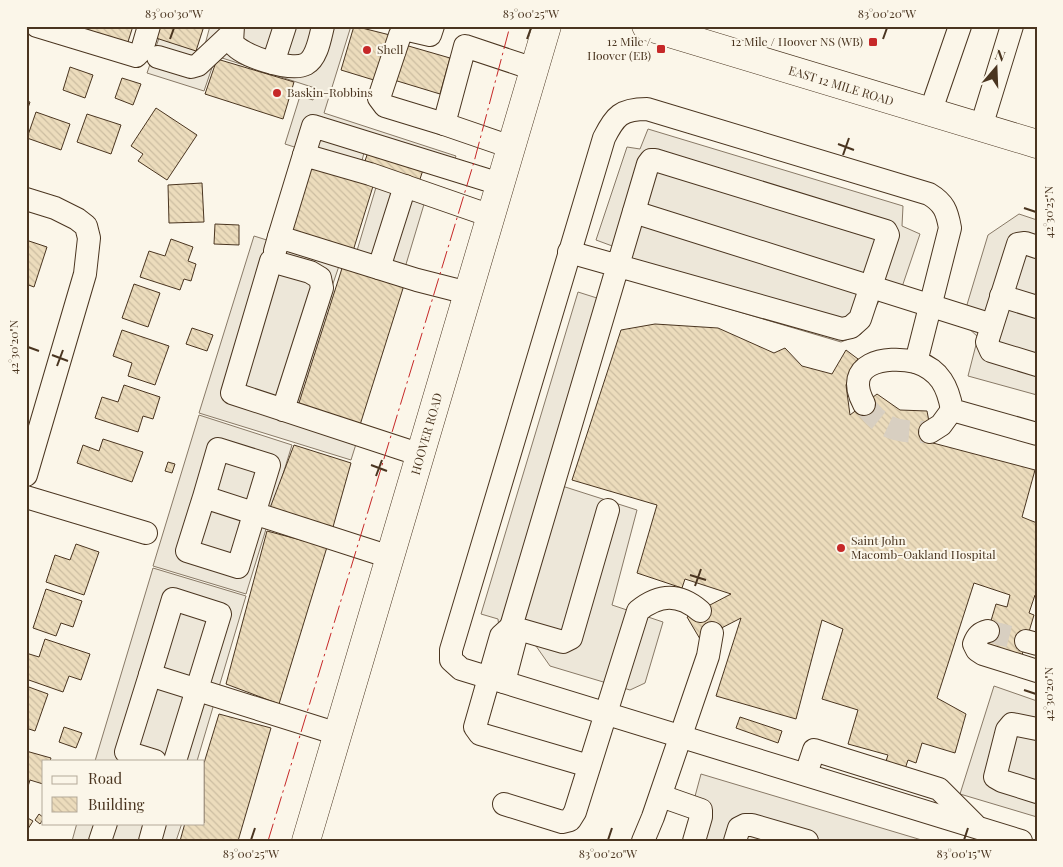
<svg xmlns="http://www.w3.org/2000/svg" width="1063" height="867" viewBox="0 0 1063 867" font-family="'Playfair Display',serif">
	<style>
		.parking { fill: #ede7d9; stroke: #887966 }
		.building { fill: url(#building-back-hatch); stroke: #4a3520 }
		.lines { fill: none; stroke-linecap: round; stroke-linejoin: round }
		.minor-tunnel { stroke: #d8cfc1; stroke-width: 22; stroke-dasharray: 22 11; stroke-linecap: butt }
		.minor-casing { stroke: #4a3520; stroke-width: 24 }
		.major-casing { stroke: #4a3520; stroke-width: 29 }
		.minor { stroke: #fbf6e9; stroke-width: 22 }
		.major { stroke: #fbf6e9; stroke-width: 28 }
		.power { stroke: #c62828; stroke-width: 1; stroke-dasharray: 18 4 2.5 4; stroke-linecap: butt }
		.ticks { fill: none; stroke: #4a3520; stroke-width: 2 }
		.poi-dot { fill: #c62828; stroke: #fbf6e9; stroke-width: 2 }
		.labels { text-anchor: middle; stroke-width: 4; stroke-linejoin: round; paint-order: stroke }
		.poi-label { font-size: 12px; fill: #4a3520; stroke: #fbf6e9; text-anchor: start }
		.street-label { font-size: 12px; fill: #4a3520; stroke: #fbf6e9 }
		.neatline { fill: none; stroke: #4a3520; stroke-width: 2 }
		.ticks-label { font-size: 12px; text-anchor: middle; fill: #4a3520 }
	</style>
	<defs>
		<pattern id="building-back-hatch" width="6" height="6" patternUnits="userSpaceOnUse" patternTransform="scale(1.25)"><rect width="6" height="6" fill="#ecdcbc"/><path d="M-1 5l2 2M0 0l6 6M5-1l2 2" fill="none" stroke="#ccbda1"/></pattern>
	</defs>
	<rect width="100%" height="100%" fill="#fbf6e9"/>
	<!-- parking -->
	<g class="parking">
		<polygon points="210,26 351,26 324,113 456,156 448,176 365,149 360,168 285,144 300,96 313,100 315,88 216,56 204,91 147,73 159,38 203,52"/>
		<polygon points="648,129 903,206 902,226 920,234 902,287 966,308 988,235 1019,214 1037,220 1037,395 968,376 978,337 965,325 879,301 861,334 841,342 621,277 559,485 637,510 612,605 663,622 645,683 630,690 550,666 536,646 499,628 498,619 481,614 578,292 600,299 615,247 596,240 627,147 640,149"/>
		<polygon points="377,184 425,201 404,271 356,254"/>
		<polygon points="254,236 340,263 291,407 361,428 351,460 199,413"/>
		<polygon points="199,415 292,445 246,594 153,566"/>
		<polygon points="153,568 246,596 197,761 95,761"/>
		<polygon points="994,686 1037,701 1037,817 960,794"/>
		<polygon points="701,774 925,841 683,841"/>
		<polygon points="77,823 182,823 176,841 72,841"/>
	</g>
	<!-- building -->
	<g class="building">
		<polygon points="69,26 133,26 127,45"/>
		<polygon points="160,26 204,26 196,51 156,38"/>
		<polygon points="354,26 390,35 377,81 341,70"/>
		<polygon points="405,45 450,58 440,94 394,80"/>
		<polygon points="217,59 294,82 283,119 205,94"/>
		<polygon points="70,67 93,75 85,98 63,90"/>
		<polygon points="122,78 141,84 133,105 115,98"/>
		<polygon points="26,101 30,102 26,114"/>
		<polygon points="156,108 197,135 167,180 138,161 143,154 131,146"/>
		<polygon points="36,112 70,124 61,150 27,138"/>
		<polygon points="87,114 121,125 111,154 77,142"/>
		<polygon points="369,149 424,167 418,185 363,167"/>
		<polygon points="313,162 374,183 353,251 291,233"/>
		<polygon points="202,183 204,222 169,223 168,185"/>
		<polygon points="215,224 239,225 239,245 214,244"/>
		<polygon points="171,239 193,247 188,261 196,264 191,281 184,279 180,290 140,277 149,251 165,256"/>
		<polygon points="26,240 47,247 34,287 26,284"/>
		<polygon points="344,262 405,282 360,425 298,406"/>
		<polygon points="134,284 160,293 148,327 122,318"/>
		<polygon points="655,324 718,328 774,353 785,348 802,366 832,374 846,350 858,359 846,385 850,415 877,394 900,410 927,411 933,443 1035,470 1022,517 1037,523 1037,595 1035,595 1029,613 1034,615 1022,655 984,644 996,604 1007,607 1010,595 974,583 937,698 966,714 955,753 922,743 916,763 908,760 904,772 884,767 888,755 848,744 858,710 822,699 843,629 822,620 796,719 716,696 741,618 700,639 687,617 731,594 685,579 682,588 637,573 657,505 572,480 621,330"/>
		<polygon points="192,328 213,335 207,351 186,344"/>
		<polygon points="122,330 169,346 155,385 128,376 132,363 113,356"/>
		<polygon points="124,385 160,397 153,419 143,416 138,432 95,418 102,397 118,402"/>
		<polygon points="103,439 143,452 132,482 77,463 83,445 99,451"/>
		<polygon points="294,445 351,463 333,527 270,508"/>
		<polygon points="168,462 175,464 172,473 165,471"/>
		<polygon points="267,531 327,547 279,704 226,684"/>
		<polygon points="76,544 99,552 84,595 46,582 55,555 70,560"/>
		<polygon points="46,589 82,601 73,627 61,623 56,636 33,628"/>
		<polygon points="45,639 90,654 81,680 69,676 63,692 26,679 26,653 39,657"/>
		<polygon points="26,686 48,694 35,731 26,728"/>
		<polygon points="219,714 271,728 238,841 180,841 185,823 204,823 204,763"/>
		<polygon points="740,717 782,731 778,743 736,728"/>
		<polygon points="64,727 82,733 76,748 59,742"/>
		<polygon points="26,751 51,758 50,761 44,761 43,784 30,780 26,793"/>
		<polygon points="39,814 44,818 40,824 35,820"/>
		<polygon points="26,817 33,821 26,832"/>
	</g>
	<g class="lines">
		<!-- minor-tunnel -->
		<g class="minor-tunnel">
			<path d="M864 404C883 431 899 432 930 432"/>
			<polyline points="988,631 1026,641"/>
		</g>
		<!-- minor casing -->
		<g class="minor-casing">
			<g id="minor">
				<polyline points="37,26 136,56 142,50 149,26"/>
				<path d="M233 26 232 42C240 56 291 72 306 64 317 58 320 38 323 26"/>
				<polyline points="433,26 430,35 404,29 400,35 379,98 385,106 444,124"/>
				<polyline points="158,57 191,67 198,65 230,35"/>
				<polyline points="273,63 285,26"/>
				<polyline points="930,113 960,26"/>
				<polyline points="981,127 1012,26"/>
				<polyline points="511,147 444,124 465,46 534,69"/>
				<polyline points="304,155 313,126 500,184"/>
				<polyline points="26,199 55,208 77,219 86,226 89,238 85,274 26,475"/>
				<polyline points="634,212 992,325"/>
				<polyline points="279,237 304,155 370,174 491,216"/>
				<polyline points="1037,247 1025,243 1018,244 987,342 991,351 1037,365"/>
				<polyline points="275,251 279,237 417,280 468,293"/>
				<polyline points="569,252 842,329 851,327 860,319 888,235 886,231 655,160 651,160 648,164 511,627 563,642 571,638 608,510"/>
				<polyline points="379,268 405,186"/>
				<polyline points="1001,296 1037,307"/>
				<path d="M864 404C842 363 885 355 916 362"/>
				<polyline points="283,410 322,288 320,278 310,272 271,261 232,393 421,455"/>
				<polyline points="930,432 941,425 952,410"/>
				<polyline points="26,497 146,533"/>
				<polyline points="204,497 187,551 238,567 269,465 218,449 204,497 390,557"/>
				<path d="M988 631C980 633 977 636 974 644L977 650 983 654 1037 671"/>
				<polyline points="1026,641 1037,644"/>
				<polyline points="150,675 126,752 155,761"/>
				<polyline points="504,682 515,640 511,627 501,636 475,727 480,734 589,766"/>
				<polyline points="1037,729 1012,724 1007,730 995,777 1002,781 1037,792"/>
				<polyline points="175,761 220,614 173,599 150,675 338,734"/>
				<polyline points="806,774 814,750 939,789 974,824"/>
				<polyline points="661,796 701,810 701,817 694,841"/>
				<path d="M504 804 562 822 570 820 575 812 638 611C659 594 679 593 700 611"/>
				<polyline points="100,841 106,823"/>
				<polyline points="150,841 155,823"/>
				<polyline points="643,841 653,817 708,656 712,633"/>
				<polyline points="735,841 739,828 745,825 752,825 807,841"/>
				<path d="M1021 841 461 669 451 660V650L604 138C615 116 621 109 647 109L929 194C944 203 947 211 950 228L916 362C940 370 948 387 952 410L1037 434"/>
			</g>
		</g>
		<!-- major casing -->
		<g class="major-casing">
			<g id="major">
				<polyline points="646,26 1037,144"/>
				<polyline points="306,841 547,26"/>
			</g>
		</g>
		<!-- minor -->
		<use href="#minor" class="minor"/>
		<!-- major -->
		<use href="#major" class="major"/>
		<!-- power -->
		<polyline class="power" points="268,841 474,162 510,26"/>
	</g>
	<!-- ticks -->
	<path class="ticks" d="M170 39 174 28M527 39 531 28M883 39 887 28M838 144 854 150M843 155 849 138M1024 208 1036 212M28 347 39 351M52 355 68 361M57 366 63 350M371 465 387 471M376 476 382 460M690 575 706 580M695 586 701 569M1024 690 1036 694M251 840 255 828M608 840 612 828M964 840 968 828"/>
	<!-- markers -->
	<g class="poi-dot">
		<rect x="868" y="37" width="10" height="10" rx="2.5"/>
		<rect x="656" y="44" width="10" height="10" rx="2.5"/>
		<circle cx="367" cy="50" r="5"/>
		<circle cx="277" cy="93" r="5"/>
		<circle cx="841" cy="548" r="5"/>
	</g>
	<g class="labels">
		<!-- poi labels -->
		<g class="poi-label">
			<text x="651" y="46" text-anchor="end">12 Mile /<tspan x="651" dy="14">Hoover (EB)</tspan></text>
			<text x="863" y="46" text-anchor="end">12 Mile / Hoover NS (WB)</text>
			<text x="377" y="54">Shell</text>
			<text x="287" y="97">Baskin-Robbins</text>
			<text x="851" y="545">Saint John<tspan x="851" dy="14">Macomb-Oakland Hospital</tspan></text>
		</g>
		<!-- street labels -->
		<g class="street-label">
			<text transform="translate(841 86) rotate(17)" y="4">EAST 12 MILE ROAD</text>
			<text transform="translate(427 434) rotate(-74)" y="4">HOOVER ROAD</text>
		</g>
	</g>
	<!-- border -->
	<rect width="1063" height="867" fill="none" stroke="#fbf6e9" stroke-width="55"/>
	<!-- legend -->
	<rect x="42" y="760" width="162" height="65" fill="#fbf6e9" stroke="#b4a999"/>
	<rect x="52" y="776" width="25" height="8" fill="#fbf6e9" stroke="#b4a999"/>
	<text x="88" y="784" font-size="15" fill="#4a3520">Road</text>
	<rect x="52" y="797" width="25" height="15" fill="url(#building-back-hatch)" stroke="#b4a999"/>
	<text x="88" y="810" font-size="15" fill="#4a3520">Building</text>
	<!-- north arrow -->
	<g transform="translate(996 68) rotate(19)" stroke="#fbf6e9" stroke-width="4" paint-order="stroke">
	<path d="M0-4L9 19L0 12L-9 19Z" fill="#4a3520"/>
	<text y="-8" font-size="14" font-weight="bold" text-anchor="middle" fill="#4a3520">N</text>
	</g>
	<rect x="28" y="28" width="1008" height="812" class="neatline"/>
	<g class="ticks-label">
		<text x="174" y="18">83°00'30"W</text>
		<text x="531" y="18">83°00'25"W</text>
		<text x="887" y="18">83°00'20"W</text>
		<text transform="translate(1049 212) rotate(-90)" y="4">42°30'25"N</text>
		<text transform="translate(14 347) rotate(-90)" y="4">42°30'20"N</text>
		<text transform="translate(1049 694) rotate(-90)" y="4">42°30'20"N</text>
		<text x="251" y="858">83°00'25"W</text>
		<text x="608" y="858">83°00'20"W</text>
		<text x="964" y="858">83°00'15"W</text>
	</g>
</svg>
